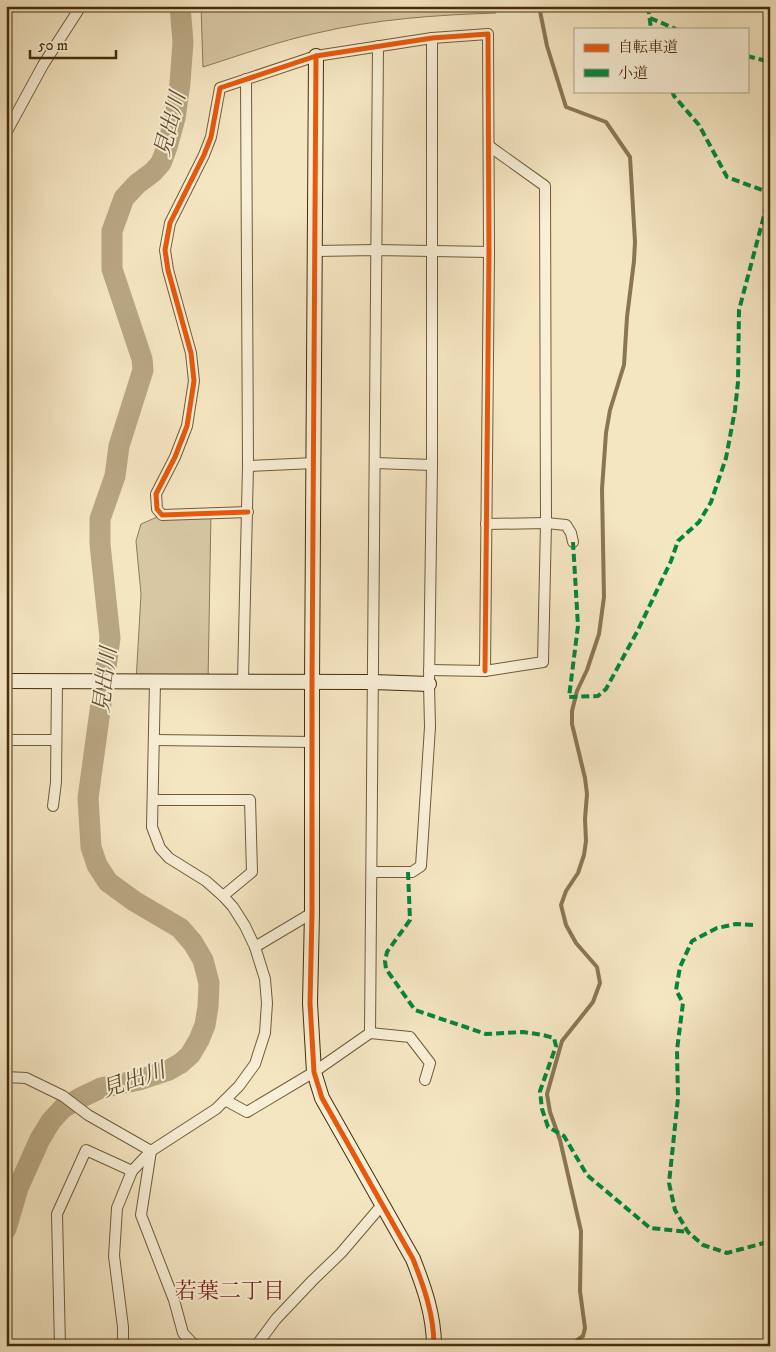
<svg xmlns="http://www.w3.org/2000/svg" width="776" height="1352" viewBox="0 0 776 1352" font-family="'IM FELL DW Pica','Noto Serif JP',serif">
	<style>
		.green { fill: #d7c7a3; stroke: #8e7a56 }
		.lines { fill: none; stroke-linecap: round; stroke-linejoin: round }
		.stream { stroke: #8b7653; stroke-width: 4 }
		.river { stroke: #b9a783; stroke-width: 21 }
		.street-casing { stroke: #715b38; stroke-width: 12 }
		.secondary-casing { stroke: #452d0a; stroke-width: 16 }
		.street { stroke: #f8efd7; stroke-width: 10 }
		.secondary { stroke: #f8efd7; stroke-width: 14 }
		.quiet { stroke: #00873e; stroke-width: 4; stroke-dasharray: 8 4; stroke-linecap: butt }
		.cycleway-casing { stroke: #f8efd7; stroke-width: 8 }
		.cycleway { stroke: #e8590c; stroke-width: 5 }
		.labels { text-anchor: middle; stroke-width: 4; stroke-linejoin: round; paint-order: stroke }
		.water-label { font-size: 22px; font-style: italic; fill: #624c28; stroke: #f8efd7 }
		.neighbourhood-label { font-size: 22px; fill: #7a1f14; stroke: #f8efd7 }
	</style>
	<rect width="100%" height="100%" fill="#f5e6c2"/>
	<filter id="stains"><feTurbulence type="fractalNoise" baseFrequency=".004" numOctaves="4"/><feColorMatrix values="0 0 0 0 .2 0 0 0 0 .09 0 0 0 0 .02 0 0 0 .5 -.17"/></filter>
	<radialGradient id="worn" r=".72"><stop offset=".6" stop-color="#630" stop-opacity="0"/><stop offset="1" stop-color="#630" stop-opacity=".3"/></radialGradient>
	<!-- green -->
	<g class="green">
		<path d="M201 6H495L496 13C436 15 376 19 317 33 279 41 241 55 203 67Z"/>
		<polygon points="211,513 208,682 136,682 141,594 136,541 141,524 162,515"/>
	</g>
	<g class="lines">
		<!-- stream -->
		<polyline class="stream" points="539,6 547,46 566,107 606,122 630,157 635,242 634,261 627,317 624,365 610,410 606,433 602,489 604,597 599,634 587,670 577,691 572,711 572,724 585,778 587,794 585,819 586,841 584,855 578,873 566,891 561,905 566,925 576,943 597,967 600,983 593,1002 562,1041 547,1094 550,1112 560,1140 581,1231 580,1291 585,1328 583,1336 569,1346"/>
		<!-- river -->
		<polyline class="river" points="6,1229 18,1188 40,1139 51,1121 63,1108 80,1098 101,1088 139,1080 169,1070 181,1063 190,1055 199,1040 205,1025 208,1007 209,983 203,960 193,943 180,928 134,901 108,882 97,865 91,847 88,798 110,638 100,544 100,519 115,476 119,446 143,370 142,359 112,269 112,231 124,198 137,184 153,172 161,163 167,147 175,118 180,83 183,42 180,6"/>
		<!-- street casing -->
		<g class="street-casing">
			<g id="street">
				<polyline points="6,133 43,65 81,6"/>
				<polyline points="316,251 376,250 489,252"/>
				<polyline points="375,463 432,465"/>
				<polyline points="248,466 315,463"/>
				<polyline points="248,512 162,515 157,509 156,494 175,457 187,426 194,381 191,353 168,270 165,250 170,223 204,155 211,137 220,88 316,56 432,38 488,34 489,252 485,671"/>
				<polyline points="486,524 546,523 566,525 571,533 573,542"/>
				<polyline points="429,670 485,671 543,662 546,523 545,186 489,146"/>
				<polyline points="243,681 248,466 246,79"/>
				<polyline points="6,740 56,740"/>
				<polyline points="154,740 312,742"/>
				<polyline points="153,800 250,800 252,872 223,896"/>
				<polyline points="53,806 56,782 57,681"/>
				<polyline points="372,872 412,872 421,866 430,727 429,684 432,465 432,38"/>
				<polyline points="255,947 312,913"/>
				<polyline points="370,1033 378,46"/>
				<polyline points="6,1077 26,1078 63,1096 88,1115 151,1151"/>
				<polyline points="225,1100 247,1112 314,1072 370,1033 410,1037 430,1063 425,1080"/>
				<polyline points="151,1151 141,1215 174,1300 183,1333 195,1346"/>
				<polyline points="60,1346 57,1214 86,1150 132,1171"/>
				<polyline points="123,1346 123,1327 114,1256 117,1208 132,1171 151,1151 216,1109 239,1086 255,1064 265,1033 267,1003 265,979 255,947 245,926 233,907 223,896 206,881 169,858 160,848 152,827 155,682"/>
				<polyline points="256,1346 276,1319 312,1281 341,1253 382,1205"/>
			</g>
		</g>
		<!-- secondary casing -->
		<g class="secondary-casing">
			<g id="secondary">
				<path d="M316 56 312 682V913L310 1003 314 1072 322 1098 413 1259C424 1287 434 1315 434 1346"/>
				<polyline points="6,681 373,682 429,684"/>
			</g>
		</g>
		<!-- street -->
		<use href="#street" class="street"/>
		<!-- secondary -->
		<use href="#secondary" class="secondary"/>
		<!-- quiet -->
		<g class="quiet">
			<polyline points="648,6 651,29"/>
			<polyline points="650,18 676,29"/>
			<polyline points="747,56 770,62"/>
			<polyline points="672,91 674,96 699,125 727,177 770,193"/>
			<polyline points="573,542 578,626 569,697 598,696 606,689 638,630 671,561 678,541 699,522 711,502 726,458 735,410 738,382 739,310 770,193"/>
			<polyline points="408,872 410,920 387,952 385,961 386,969 415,1010 486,1034 523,1032 543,1035 554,1038 556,1046 540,1091 542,1109 548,1127 564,1136 587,1175 650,1228 688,1232"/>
			<polyline points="753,925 736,924 717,928 692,941 680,967 676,990 683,1003 677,1050 678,1098 669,1183 675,1210 688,1232 703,1245 727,1253 764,1243 770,1245"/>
		</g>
		<!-- cycleway casing -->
		<g class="cycleway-casing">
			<g id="cycleway">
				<path d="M316 56 312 682V913L310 1003 314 1072 322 1098 413 1259C424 1287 434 1315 434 1346"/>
				<polyline points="248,512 162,515 157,509 156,494 175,457 187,426 194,381 191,353 168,270 165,250 170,223 204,155 211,137 220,88 316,56 432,38 488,34 489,252 485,671"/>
			</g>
		</g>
		<!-- cycleway -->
		<use href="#cycleway" class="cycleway"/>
	</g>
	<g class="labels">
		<!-- water labels -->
		<g class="water-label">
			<text transform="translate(169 124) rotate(-75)" y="8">見出川</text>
			<text transform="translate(104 680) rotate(-83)" y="8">見出川</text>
			<text transform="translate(133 1079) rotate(-19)" y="8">見出川</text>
		</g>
		<!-- neighbourhood labels -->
		<g class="neighbourhood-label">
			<text x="230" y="1298">若葉二丁目</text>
		</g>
	</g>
	<!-- margin -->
	<rect width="776" height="1352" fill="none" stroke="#f5e6c2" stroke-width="25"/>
	<rect x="8" y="8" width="761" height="1337" fill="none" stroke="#452d0a" stroke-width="2.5"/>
	<rect x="12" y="12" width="751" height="1327" fill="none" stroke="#452d0a"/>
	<!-- legend -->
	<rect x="574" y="28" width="175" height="65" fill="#f8efd7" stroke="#b0a185"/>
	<rect x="584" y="44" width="25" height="8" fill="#e8590c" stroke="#b0a185"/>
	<text x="618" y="52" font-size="15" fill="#452d0a">自転車道</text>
	<rect x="584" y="69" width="25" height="8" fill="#00873e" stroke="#b0a185"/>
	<text x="618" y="78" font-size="15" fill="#452d0a">小道</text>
	<!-- scale -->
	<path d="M30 50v8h86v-8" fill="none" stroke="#452d0a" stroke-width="2.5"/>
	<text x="38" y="50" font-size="15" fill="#452d0a" stroke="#f8efd7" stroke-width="4" paint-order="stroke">50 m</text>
	<rect width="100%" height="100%" filter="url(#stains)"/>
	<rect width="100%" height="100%" fill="url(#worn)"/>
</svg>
